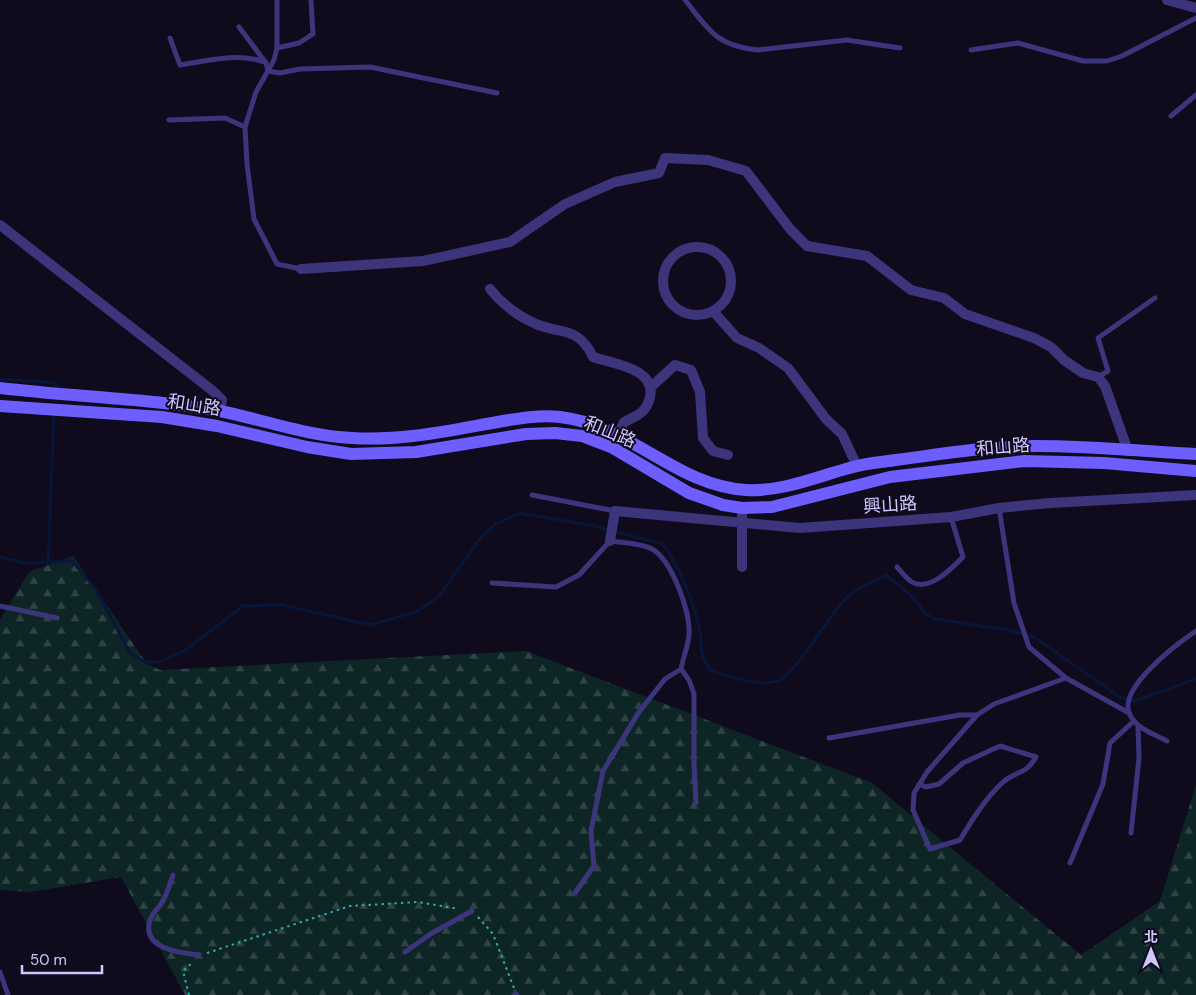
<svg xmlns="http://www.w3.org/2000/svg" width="1196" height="995" viewBox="0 0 1196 995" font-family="'DM Sans','Noto Sans TC',sans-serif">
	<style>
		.forest { fill: url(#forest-firs) }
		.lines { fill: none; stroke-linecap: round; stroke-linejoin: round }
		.stream { stroke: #081639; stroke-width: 3 }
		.path { stroke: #2aadaf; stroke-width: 2; stroke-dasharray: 2.5 4; stroke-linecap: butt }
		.lane { stroke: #3d357c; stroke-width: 5 }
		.street { stroke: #3d357c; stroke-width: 10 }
		.secondary { stroke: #6e5dff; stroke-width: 12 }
		.labels { text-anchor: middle; stroke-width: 4; stroke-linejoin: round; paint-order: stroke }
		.street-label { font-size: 18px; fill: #d1c6ff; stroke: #0f0b1c }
	</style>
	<defs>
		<pattern id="forest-firs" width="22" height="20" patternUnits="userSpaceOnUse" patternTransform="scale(1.25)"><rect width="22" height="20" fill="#0e2526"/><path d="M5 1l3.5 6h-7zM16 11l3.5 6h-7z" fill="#304347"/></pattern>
	</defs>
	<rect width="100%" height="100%" fill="#0f0b1c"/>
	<!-- forest -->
	<polygon class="forest" points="73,556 147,664 160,670 526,651 872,783 1081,955 1160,901 1196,785 1196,995 185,995 121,877 30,892 0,890 0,620 29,572"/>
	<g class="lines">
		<!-- stream -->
		<g class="stream">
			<polyline points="0,379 56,383 55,391"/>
			<path d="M0 557 23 563 72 561 95 588 130 653 145 662H159L184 651 243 606 282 605 371 625 418 611 439 596 482 536 496 524 520 513 594 526 663 544C679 567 692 598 699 626 704 647 696 649 710 670 730 676 757 687 778 681 794 676 831 613 846 598 856 588 874 582 886 575L910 594 926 614 936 619 1007 630 1034 637 1120 697 1135 701 1196 679"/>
			<polyline points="48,563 54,413"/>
		</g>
		<!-- path -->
		<g class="path">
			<polyline points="478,917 493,934 514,988"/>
			<polyline points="207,953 350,906 418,902 459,909"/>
			<polyline points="189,995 183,971 193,962"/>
		</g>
		<!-- lane -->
		<g class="lane">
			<polyline points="277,0 277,48 274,60 256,92 245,127 247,164 254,219 277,264 301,269"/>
			<path d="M685 0C709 30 716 46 758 50L847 40 900 48"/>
			<polyline points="239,27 266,63 268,71 280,73 300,69 370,67 497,93"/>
			<path d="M170 38 180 65C206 61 238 52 264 62"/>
			<polyline points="277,48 299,43 313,34 311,0"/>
			<polyline points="971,50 1018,43 1083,61 1107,61 1122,56 1196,18"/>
			<polyline points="1171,116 1196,95"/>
			<polyline points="169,120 225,118 245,127"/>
			<polyline points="1098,377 1108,371 1098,338 1155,298"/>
			<polyline points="532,495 615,511"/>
			<polyline points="999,508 1014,603 1029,647 1066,678 1129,713"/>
			<path d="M897 567C902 572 908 581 914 583 931 590 951 569 963 557L951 517"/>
			<path d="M492 583 556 587 579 575 610 541C623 543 641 543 652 549 672 560 691 613 689 635 688 646 683 658 681 669L665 679 639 712 603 771 591 831 594 866 575 893"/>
			<polyline points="0,606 57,618"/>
			<polyline points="681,669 689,680 694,694 694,762 696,803"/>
			<polyline points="829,738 960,715 977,715"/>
			<path d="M1167 741C1154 734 1137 729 1130 715 1116 689 1178 643 1196 631"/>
			<path d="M919 784 926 787 939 784 963 763 1000 746 1036 757C1025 776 1016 770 1002 783 985 799 972 820 960 840L930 849 913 810 914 793 927 772 977 715 994 704 1066 678"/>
			<polyline points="1131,833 1139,758 1138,726"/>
			<polyline points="1070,863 1103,784 1110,743 1134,721"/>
			<path d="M173 875C170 884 167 895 161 904 158 908 152 914 150 920 141 949 180 953 199 955"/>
			<polyline points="405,952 432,933 472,911"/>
			<polyline points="0,972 8,995"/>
			<polyline points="516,994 517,995"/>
		</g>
		<!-- street -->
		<g class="street">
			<polyline points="1167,0 1196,8"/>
			<polyline points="0,225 213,391 222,400 220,411"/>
			<circle cx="697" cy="281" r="34"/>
			<polyline points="301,269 423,261 510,242 565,204 615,182 659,173 665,158 708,160 746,171 790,229 807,246 867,256 911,290 944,298 965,314 1034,338 1051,347 1064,360 1083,373 1098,377 1105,386 1128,451"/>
			<path d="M490 289C502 304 518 316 536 324 563 335 578 326 593 357 613 364 656 368 650 397 647 412 637 416 624 422L619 434"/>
			<polyline points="713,311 737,338 759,348 788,368 826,419 842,434 857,466"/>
			<polyline points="651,387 675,365 691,370 700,392 703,438 713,451 728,455"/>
			<polyline points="742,508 742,567"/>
			<polyline points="610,541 615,511 800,528 951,517 999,508 1050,503 1196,495"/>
		</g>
		<!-- secondary -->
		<g class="secondary">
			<path d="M0 388C73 397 147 398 220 411 264 420 307 436 352 438 398 441 442 432 486 424 510 420 536 414 560 417 631 425 676 486 746 490 783 492 818 476 853 467 867 463 882 462 896 460 942 454 990 446 1036 446 1089 446 1143 451 1196 454"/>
			<polyline points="0,406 162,417 217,426 307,447 351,454 416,452 526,434 555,433 582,436 613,448 689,493 723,505 742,508 772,507 890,477 1024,461 1104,463 1196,471"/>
		</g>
	</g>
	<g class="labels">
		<!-- street labels -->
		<g class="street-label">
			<text transform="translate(194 405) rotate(9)" y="6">和山路</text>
			<text transform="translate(610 432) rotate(22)" y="6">和山路</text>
			<text transform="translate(1003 447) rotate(-5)" y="6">和山路</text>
			<text transform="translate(890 505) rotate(-4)" y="6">興山路</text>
		</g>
	</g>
	<!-- north arrow -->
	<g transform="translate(1151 950)" stroke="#0f0b1c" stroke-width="4" paint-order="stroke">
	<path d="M0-4L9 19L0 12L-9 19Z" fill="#d1c6ff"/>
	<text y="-8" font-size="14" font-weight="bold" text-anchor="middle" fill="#d1c6ff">北</text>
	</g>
	<!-- scale -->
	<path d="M22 965v8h80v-8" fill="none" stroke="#d1c6ff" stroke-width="2.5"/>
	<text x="30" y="965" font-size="15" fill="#d1c6ff" stroke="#0f0b1c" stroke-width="4" paint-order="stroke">50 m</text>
</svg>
